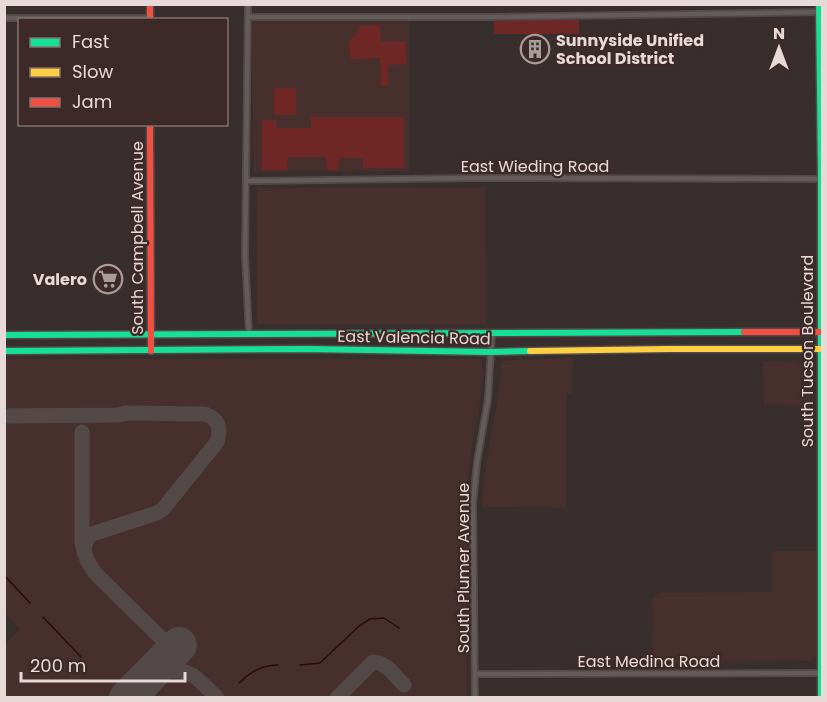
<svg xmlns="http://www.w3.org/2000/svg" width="827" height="702" viewBox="0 0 827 702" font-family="Poppins,sans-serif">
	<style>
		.built { fill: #462f2c }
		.green { fill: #6f2725 }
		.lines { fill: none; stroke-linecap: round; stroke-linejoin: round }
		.stream { stroke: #31090a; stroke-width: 1.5 }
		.taxiway { stroke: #524948; stroke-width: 15 }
		.runway { stroke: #524948; stroke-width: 36 }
		.street-casing { stroke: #534949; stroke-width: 8 }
		.fast-casing { stroke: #534949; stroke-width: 9 }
		.slow-casing { stroke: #534949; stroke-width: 9 }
		.jam-casing { stroke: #534949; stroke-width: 9 }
		.street { stroke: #635c5b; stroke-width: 4.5 }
		.fast { stroke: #16e098; stroke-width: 6 }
		.slow { stroke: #ffcf43; stroke-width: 6 }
		.jam { stroke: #f24e42; stroke-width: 6 }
		.labels { text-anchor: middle; stroke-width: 4.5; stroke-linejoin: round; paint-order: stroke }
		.poi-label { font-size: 16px; font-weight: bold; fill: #e6d9d7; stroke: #3d2a28; text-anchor: start }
		.street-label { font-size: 16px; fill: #e6d9d7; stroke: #3d2a28 }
	</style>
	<rect width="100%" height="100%" fill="#382e2d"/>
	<!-- built -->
	<g class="built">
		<polygon points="251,20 409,21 409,171 254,172"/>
		<polygon points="485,187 486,324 257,324 257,188"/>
		<polygon points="573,357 572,393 566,393 566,508 482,507 484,476 499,392 501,361"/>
		<polygon points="5,359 482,359 483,375 480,403 472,445 466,487 467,697 5,697 5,644 20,629 5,613"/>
		<polygon points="763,361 797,362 810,371 810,406 764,405"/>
		<polygon points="775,551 816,551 816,656 811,661 659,663 653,655 652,599 659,593 772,592 772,554"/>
	</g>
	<!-- green -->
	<g class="green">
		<rect x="494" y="20" width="85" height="14"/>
		<polygon points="380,25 381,42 406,41 407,64 388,65 388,86 381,86 380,58 350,59 349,42 359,31 359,26"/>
		<rect x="274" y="88" width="22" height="27"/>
		<polygon points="311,117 404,117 404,168 363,168 363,158 339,158 338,170 327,170 326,157 288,157 287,170 262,170 262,120 276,120 277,128 311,128"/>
	</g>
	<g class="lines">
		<!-- stream -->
		<g class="stream">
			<polyline points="4,575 30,603"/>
			<polyline points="43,617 81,657"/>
			<polyline points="300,665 320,663 359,626 370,619 384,618 399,628"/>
			<path d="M239 683C251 672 261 665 278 665"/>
		</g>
		<!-- taxiway -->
		<g class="taxiway">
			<path d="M4 416 119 415 126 413 205 414C219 419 221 429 217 442L163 509 157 513 92 534C86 539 85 543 84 552"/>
			<polyline points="82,432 82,543 87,560 95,573 174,651"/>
			<path d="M152 673C190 667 191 672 217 698"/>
			<path d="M337 698 373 662C387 662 395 676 404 685"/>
		</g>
		<!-- runway -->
		<polyline class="runway" points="127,698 179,645"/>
		<!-- street casing -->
		<g class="street-casing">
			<g id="street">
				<polyline points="248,4 245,255 249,334"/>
				<polyline points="248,17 493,17 822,12"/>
				<polyline points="4,18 150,18"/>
				<polyline points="246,181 473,178 822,179"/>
				<polyline points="475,674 822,673"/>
				<polyline points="475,698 473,503 477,462 488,399 492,333"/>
			</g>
		</g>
		<!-- fast casing -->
		<g class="fast-casing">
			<g id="fast">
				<polyline points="819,4 821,178 821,698"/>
				<polyline points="4,335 744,332"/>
				<polyline points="4,351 307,349 491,352 530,351"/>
			</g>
		</g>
		<!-- slow casing -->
		<g class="slow-casing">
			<polyline id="slow" points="530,351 669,349 822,349"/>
		</g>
		<!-- jam casing -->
		<g class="jam-casing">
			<g id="jam">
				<polyline points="150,4 150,20"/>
				<polyline points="150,124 151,351"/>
				<polyline points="744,332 822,332"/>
			</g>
		</g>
		<!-- street -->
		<use href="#street" class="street"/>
		<!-- fast -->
		<use href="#fast" class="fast"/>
		<!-- slow -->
		<use href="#slow" class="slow"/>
		<!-- jam -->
		<use href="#jam" class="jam"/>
	</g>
	<!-- icons -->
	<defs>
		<g id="building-ring" transform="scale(1.5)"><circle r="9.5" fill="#3d2a28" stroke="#a99d9c" stroke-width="1.5"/><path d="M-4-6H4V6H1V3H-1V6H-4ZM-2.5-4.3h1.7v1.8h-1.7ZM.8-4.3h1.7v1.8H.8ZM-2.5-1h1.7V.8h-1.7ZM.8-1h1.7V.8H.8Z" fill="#a99d9c"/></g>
		<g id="supermarket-ring" transform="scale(1.5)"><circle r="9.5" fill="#3d2a28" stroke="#a99d9c" stroke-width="1.5"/><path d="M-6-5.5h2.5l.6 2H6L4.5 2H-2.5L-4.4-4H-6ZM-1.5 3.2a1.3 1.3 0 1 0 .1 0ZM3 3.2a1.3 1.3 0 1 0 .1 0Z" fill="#a99d9c"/></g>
	</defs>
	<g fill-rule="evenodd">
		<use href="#building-ring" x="535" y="49"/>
		<use href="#supermarket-ring" x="108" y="279"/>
	</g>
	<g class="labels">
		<!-- poi labels -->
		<g class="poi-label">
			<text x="556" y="46">Sunnyside Unified<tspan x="556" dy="18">School District</tspan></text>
			<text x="87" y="285" text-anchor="end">Valero</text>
		</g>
		<!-- street labels -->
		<g class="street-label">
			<text x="535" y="172">East Wieding Road</text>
			<text transform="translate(137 238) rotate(-90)" y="6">South Campbell Avenue</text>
			<text transform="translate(414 337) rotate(1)" y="6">East Valencia Road</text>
			<text transform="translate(807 351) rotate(-90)" y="6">South Tucson Boulevard</text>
			<text transform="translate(463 568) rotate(-90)" y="6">South Plumer Avenue</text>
			<text x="649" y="667">East Medina Road</text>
		</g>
	</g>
	<!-- border -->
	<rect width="827" height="702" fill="none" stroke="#e6d9d7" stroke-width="12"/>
	<!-- legend -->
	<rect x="18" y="18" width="210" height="108" fill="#3d2a28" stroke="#81706e" stroke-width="1.5"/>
	<rect x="30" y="38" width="30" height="9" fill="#16e098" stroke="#81706e" stroke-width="1.5"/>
	<text x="72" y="48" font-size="18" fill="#e6d9d7">Fast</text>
	<rect x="30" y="68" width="30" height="9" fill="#ffcf43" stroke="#81706e" stroke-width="1.5"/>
	<text x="72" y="78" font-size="18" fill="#e6d9d7">Slow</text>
	<rect x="30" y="98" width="30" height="9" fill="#f24e42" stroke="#81706e" stroke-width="1.5"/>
	<text x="72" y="108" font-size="18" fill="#e6d9d7">Jam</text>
	<!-- north arrow -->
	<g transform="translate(779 48)" stroke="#3d2a28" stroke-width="4.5" paint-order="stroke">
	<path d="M0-4.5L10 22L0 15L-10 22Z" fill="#e6d9d7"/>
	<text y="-9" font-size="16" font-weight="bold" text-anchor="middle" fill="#e6d9d7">N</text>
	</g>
	<!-- scale -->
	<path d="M21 672v9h164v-9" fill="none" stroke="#e6d9d7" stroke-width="3"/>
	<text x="30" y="672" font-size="18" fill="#e6d9d7" stroke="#3d2a28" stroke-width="4.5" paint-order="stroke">200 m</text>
</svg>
